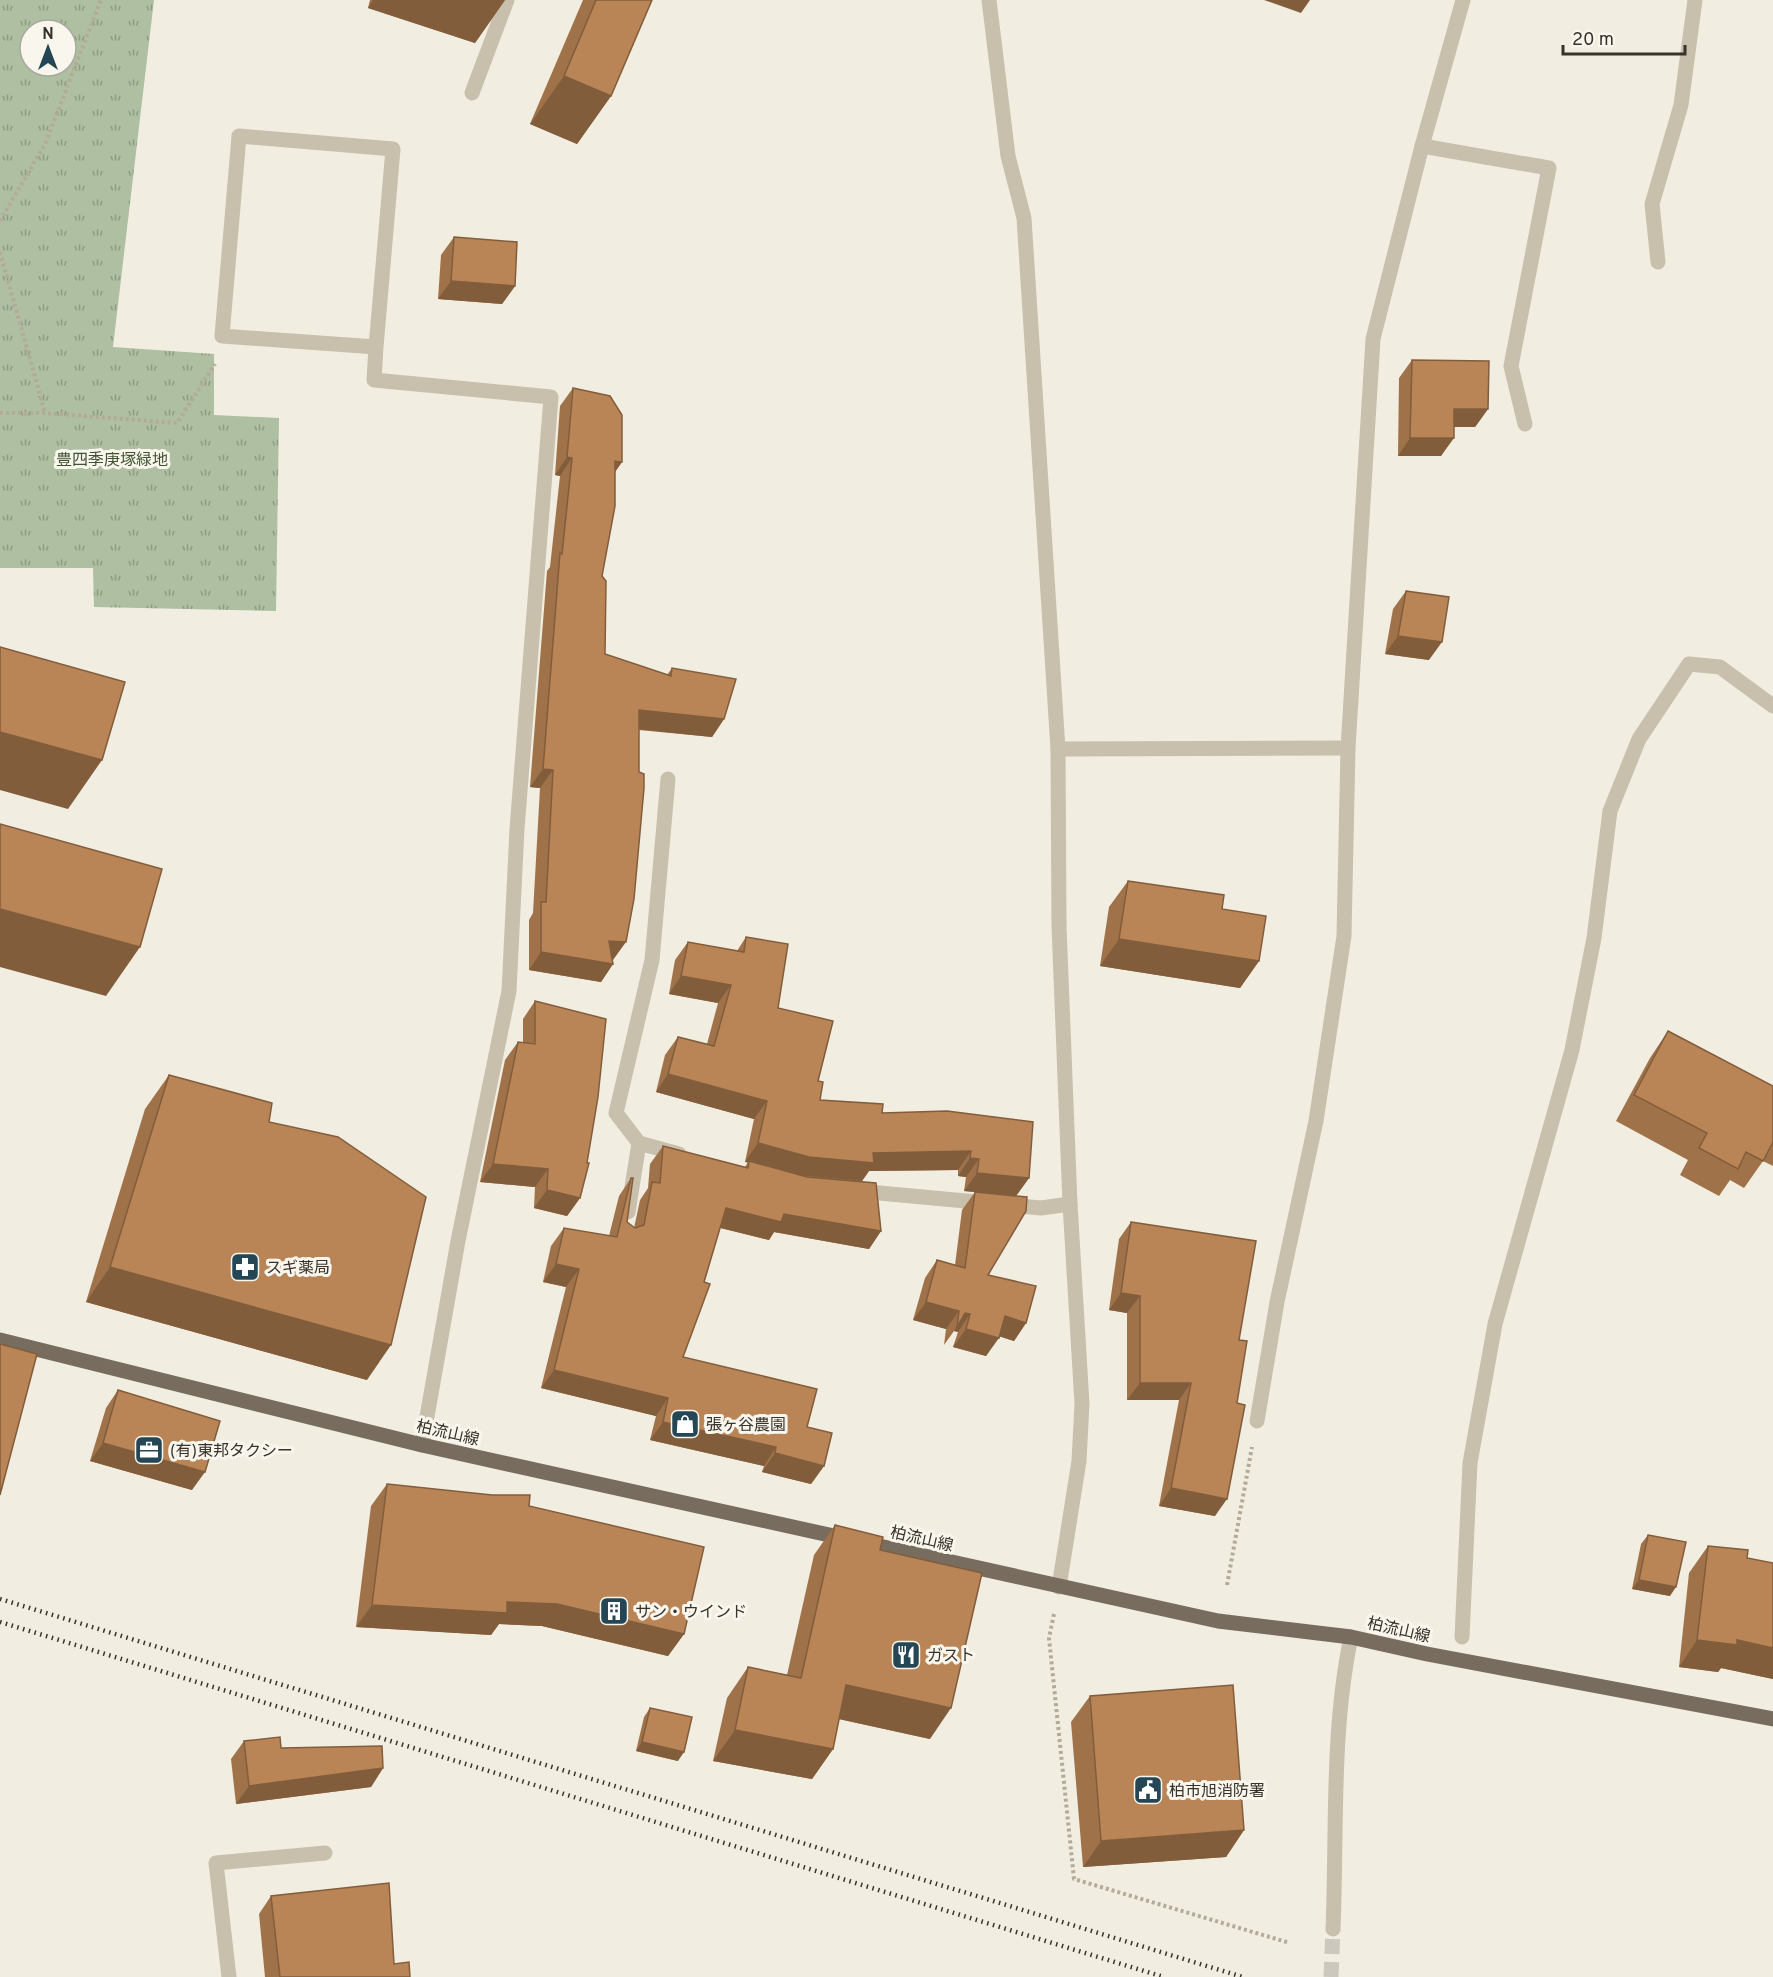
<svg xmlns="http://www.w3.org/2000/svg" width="1773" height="1977" viewBox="0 0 1773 1977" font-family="Overpass,'Noto Sans JP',sans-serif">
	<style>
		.park { fill: url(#park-tufts); fill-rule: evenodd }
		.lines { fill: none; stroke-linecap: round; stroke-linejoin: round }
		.minor-tunnel { stroke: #ccc8bd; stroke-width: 15; stroke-dasharray: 15 8; stroke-linecap: butt }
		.path { stroke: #b4aa98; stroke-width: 4; stroke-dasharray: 3 3; stroke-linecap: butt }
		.minor { stroke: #c8c0ad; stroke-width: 15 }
		.major { stroke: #776c5e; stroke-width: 15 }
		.rail { stroke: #37322b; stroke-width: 4.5; stroke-dasharray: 1.5 4.5; stroke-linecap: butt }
		.wall { fill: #a0724a }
		.shaded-wall { fill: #825d3c }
		.building { fill: #ba8556; stroke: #825d3c; stroke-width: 1.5 }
		.labels { text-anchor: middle; stroke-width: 6; stroke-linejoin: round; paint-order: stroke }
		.park-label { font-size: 16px; fill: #3f5331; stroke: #f9f6ed }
		.poi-label { font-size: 16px; fill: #37322b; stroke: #f9f6ed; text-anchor: start }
		.street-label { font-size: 16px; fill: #37322b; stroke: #f9f6ed }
	</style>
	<defs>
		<pattern id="park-tufts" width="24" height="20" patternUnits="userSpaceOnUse" patternTransform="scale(1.5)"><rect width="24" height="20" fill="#aebfa2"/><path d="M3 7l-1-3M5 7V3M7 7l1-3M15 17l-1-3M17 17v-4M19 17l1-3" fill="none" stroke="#8e9c84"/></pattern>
	</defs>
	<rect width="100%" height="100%" fill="#f1ede1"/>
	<!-- park -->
	<path class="park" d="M0 0H154L113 347 214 354V415L279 418 276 611 94 607 93 568H0ZM30 30H66V66H30Z"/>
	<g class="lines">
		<!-- minor-tunnel -->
		<polyline class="minor-tunnel" points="1331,1977 1333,1929"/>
		<!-- path -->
		<g class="path">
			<polyline points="0,221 45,144 101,0"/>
			<polyline points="0,252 45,413"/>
			<polyline points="0,413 45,413 177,423 215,364"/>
			<polyline points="1227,1585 1252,1447"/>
			<polyline points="1054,1614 1049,1638 1074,1879 1290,1943"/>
		</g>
		<!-- minor -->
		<g class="minor">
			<polyline points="989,0 1008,156 1024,218 1058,749 1059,926 1070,1204 1082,1404 1079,1461 1059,1587"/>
			<polyline points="472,93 507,0"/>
			<polyline points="1422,146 1549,168 1511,366 1525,424"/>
			<polyline points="1658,262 1652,204 1681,105 1695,0"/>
			<polyline points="376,347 222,336 239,136 393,149 376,347 374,380 551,397 517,829 509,991 458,1241 422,1445"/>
			<polyline points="1058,749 1348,748"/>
			<polyline points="639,1143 616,1113 652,960 668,779"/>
			<polyline points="858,1191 1041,1208 1070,1204"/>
			<polyline points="628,1212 639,1143 679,1154"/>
			<polyline points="1257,1421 1277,1302 1316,1121 1344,936 1348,748 1373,339 1422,146 1463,0"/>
			<polyline points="1462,1637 1470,1463 1495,1324 1572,1050 1594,938 1610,811 1639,739 1689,664 1720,667 1773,706"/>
			<path d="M1333 1929C1337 1832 1331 1732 1351 1637"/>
			<polyline points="229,1977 216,1863 325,1853"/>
		</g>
		<!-- major -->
		<polyline class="major" points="0,1340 422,1445 1218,1621 1351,1637 1427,1654 1773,1719"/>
		<!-- rail -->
		<g class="rail">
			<polyline points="0,1599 1243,1977"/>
			<polyline points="0,1622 1164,1977"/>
		</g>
	</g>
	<!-- wall -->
	<g class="wall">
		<polygon points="370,0 505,0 475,43 368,8"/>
		<polygon points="583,0 652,0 611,96 577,144 530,124"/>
		<polygon points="454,237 515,286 502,304 438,299 441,255"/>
		<polygon points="1412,360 1488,409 1475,427 1454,427 1441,456 1398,456 1399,378"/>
		<polygon points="573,388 622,462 615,472 602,576 605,654 667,675 672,668 724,719 712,737 639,730 613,960 612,960 613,964 601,982 529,970 529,920 533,913 540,788 530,787 547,571 550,567 560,476 555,475 560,406"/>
		<polygon points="1406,591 1429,660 1385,654 1393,609"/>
		<polygon points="1128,881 1259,961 1240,988 1100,966 1109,907"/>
		<polygon points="746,937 778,1008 818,1081 820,1100 882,1113 1029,1178 1016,1196 964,1191 966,1177 958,1176 958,1170 869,1171 862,1181 881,1231 869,1249 774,1232 769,1240 720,1228 683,1357 807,1427 824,1466 811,1484 762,1472 764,1466 650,1440 656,1416 541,1388 566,1287 543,1282 551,1246 564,1228 609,1236 619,1196 631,1178 627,1222 634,1228 640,1200 648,1188 650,1164 663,1146 745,1167 748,1162 745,1162 754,1119 656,1092 665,1055 678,1037 707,1044 718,1003 669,994 675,960 688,942 737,951"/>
		<polygon points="535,1001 580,1198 567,1216 534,1208 535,1187 480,1182 505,1060 518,1042 523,1043 523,1019"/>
		<polygon points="1668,1031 1773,1086 1773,1166 1763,1161 1744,1188 1730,1180 1719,1196 1680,1175 1688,1160 1616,1121 1650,1058"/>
		<polygon points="169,1075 269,1122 367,1380 86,1302 145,1109"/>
		<polygon points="975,1192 988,1275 1026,1323 1014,1341 999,1336 986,1356 953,1347 958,1332 954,1331 944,1345 946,1329 913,1320 925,1278 937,1260 955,1265 962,1210"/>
		<polygon points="1131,1222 1239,1340 1215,1516 1159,1506 1179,1400 1127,1400 1127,1313 1109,1310 1119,1239"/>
		<polygon points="118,1390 192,1490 90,1461 106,1408"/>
		<polygon points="387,1484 529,1506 684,1634 668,1656 542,1626 499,1624 491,1635 356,1627 371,1506"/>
		<polygon points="835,1525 880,1550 930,1739 839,1719 833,1749 812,1779 713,1761 727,1698 748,1667 787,1675 814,1555"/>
		<polygon points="1648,1535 1670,1596 1632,1589 1641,1544"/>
		<polygon points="1708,1546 1747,1558 1773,1563 1773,1679 1721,1668 1718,1672 1679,1667 1689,1573"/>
		<polygon points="1090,1696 1244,1830 1226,1857 1083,1867 1071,1722"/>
		<polygon points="650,1708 678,1761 636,1751 644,1717"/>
		<polygon points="244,1741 281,1748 383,1768 371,1787 236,1804 231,1759"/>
		<polygon points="271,1896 394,1964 410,1977 265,1977 259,1914"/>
	</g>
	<!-- shaded-wall -->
	<g class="shaded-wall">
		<polygon points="373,0 505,0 475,43 368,8"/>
		<polygon points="1264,0 1310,0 1301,13"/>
		<polygon points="564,76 611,96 577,144 530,124"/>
		<polygon points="451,281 515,286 502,304 438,299"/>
		<polygon points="1454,409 1488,409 1475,427 1441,427"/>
		<polygon points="1410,438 1454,438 1441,456 1398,456"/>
		<polygon points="567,457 572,458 560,476 555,475"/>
		<polygon points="615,461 622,462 609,480"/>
		<polygon points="1398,636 1442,642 1429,660 1385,654"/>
		<polygon points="639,710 724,719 712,737 626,728"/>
		<polygon points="0,732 102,760 68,809 0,790"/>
		<polygon points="543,769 553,770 540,788 530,787"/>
		<polygon points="0,909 140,947 106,996 0,967"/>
		<polygon points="1119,939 1259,961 1240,988 1100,966"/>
		<polygon points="609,941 626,942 613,960 596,959"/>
		<polygon points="541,952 613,964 601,982 529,970"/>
		<polygon points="681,976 731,985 718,1003 669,994"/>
		<polygon points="668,1074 767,1101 754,1119 656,1092"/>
		<polygon points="758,1143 873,1153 971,1151 958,1170 869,1171 862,1181 797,1175 745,1162"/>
		<polygon points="970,1158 979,1159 966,1177 958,1176"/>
		<polygon points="493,1164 548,1169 535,1187 480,1182"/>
		<polygon points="977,1173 1029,1178 1016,1196 964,1191"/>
		<polygon points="547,1190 580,1198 567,1216 534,1208"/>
		<polygon points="726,1208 784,1214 881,1231 869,1249 774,1232 769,1240 713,1226"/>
		<polygon points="556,1264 579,1269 566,1287 543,1282"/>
		<polygon points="110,1267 391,1345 367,1380 86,1302"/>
		<polygon points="1121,1293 1140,1296 1127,1313 1109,1310"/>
		<polygon points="926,1302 959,1311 946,1329 913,1320"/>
		<polygon points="965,1313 970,1314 958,1332 954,1331"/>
		<polygon points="1005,1316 1026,1323 1014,1341 992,1334"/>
		<polygon points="966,1329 999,1338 986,1356 953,1347"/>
		<polygon points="554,1370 668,1398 656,1416 541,1388"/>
		<polygon points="1140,1383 1191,1383 1179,1400 1127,1400"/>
		<polygon points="663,1422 776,1447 764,1466 650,1440"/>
		<polygon points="103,1443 205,1472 192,1490 90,1461"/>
		<polygon points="775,1453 824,1466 811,1484 762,1472"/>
		<polygon points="1171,1488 1227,1499 1215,1516 1159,1506"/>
		<polygon points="1639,1580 1676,1587 1670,1596 1632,1589"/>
		<polygon points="507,1602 557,1604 684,1634 668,1656 542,1626 499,1624 491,1635 356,1627 372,1605"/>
		<polygon points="1697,1640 1737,1640 1773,1648 1773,1679 1721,1668 1718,1672 1679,1667"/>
		<polygon points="846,1685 951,1708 930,1739 825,1716"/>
		<polygon points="735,1730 833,1749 812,1779 713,1761"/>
		<polygon points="642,1742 684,1752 678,1761 636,1751"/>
		<polygon points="383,1768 371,1787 236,1804 249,1786"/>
		<polygon points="1244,1830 1226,1857 1083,1867 1101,1841"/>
	</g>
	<!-- building -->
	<g class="building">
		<polygon points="596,0 652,0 611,96 564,76"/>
		<polygon points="454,237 517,242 515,286 451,281"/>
		<polygon points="1412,360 1489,361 1488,409 1454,409 1454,438 1410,438"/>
		<polygon points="573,388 610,396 622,415 622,462 615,461 615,506 602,576 606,581 605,654 671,676 672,668 736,679 724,719 639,710 639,772 644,774 644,788 634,899 626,942 609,941 613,964 541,952 541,902 546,902 553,770 543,769 560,553 562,554 572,458 567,457"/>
		<polygon points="1406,591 1449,597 1442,642 1398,636"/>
		<polygon points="0,647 125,682 102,760 0,732"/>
		<polygon points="0,824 162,869 140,947 0,909"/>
		<polygon points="1128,881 1224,895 1222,909 1266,916 1259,961 1119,939"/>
		<polygon points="746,937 788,944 778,1008 833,1021 818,1081 823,1082 820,1100 883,1104 882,1113 947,1111 1033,1122 1029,1178 977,1173 979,1159 970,1158 971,1151 873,1153 874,1163 809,1157 758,1143 767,1101 668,1074 678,1037 714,1046 731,985 681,976 688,942 744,952"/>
		<polygon points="535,1001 606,1019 598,1097 587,1163 589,1163 580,1198 547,1190 548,1169 493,1164 518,1042 535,1044"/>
		<polygon points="1668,1031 1773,1086 1773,1142 1763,1161 1746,1152 1738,1169 1699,1148 1707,1133 1634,1095"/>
		<polygon points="169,1075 272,1103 269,1122 338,1137 426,1197 391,1345 110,1267"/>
		<polygon points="663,1146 748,1168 749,1161 807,1177 876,1183 881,1231 784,1214 781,1222 726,1208 704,1282 710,1284 683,1357 817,1389 807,1427 832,1433 824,1466 775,1453 776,1447 663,1422 668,1398 554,1370 579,1269 556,1264 564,1228 617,1237 631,1178 633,1178 627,1222 635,1228 644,1225 652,1182 660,1183"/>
		<polygon points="975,1192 1027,1197 1026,1211 988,1275 1036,1286 1026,1323 1005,1316 999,1338 966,1329 970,1314 965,1313 957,1327 959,1311 926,1302 937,1260 965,1268"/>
		<polygon points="1131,1222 1256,1241 1239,1340 1247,1341 1237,1403 1245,1405 1227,1499 1171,1488 1191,1383 1140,1383 1140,1296 1121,1293"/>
		<polygon points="0,1344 37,1354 0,1495"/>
		<polygon points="118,1390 220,1421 205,1472 103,1443"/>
		<polygon points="387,1484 492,1495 530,1495 529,1506 704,1547 684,1634 557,1604 507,1602 507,1613 372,1605"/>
		<polygon points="835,1525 883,1537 880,1550 982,1573 951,1708 846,1685 833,1749 735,1730 748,1667 801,1678"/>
		<polygon points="1648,1535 1686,1542 1676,1587 1639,1580"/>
		<polygon points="1708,1546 1748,1550 1747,1558 1773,1563 1773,1648 1737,1640 1737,1645 1697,1640"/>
		<polygon points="1233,1685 1244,1830 1101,1841 1090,1696"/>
		<polygon points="650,1708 692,1717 684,1752 642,1742"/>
		<polygon points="280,1737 281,1748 382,1746 383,1768 249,1786 244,1741"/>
		<polygon points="389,1883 394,1964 409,1962 410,1977 280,1977 271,1896"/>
	</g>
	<!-- icons -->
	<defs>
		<g id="pharmacy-square" transform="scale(1.5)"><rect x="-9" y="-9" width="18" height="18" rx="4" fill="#254755" stroke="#f9f6ed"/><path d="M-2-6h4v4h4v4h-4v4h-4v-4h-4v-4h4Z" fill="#fff"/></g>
		<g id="shop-square" transform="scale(1.5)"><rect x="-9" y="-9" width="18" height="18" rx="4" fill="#254755" stroke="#f9f6ed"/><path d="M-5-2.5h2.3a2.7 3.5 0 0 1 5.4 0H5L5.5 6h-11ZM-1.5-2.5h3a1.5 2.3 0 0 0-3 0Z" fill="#fff"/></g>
		<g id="office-square" transform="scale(1.5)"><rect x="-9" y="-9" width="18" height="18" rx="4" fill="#254755" stroke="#f9f6ed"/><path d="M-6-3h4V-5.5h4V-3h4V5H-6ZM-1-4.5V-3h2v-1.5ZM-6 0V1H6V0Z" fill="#fff"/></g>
		<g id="building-square" transform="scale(1.5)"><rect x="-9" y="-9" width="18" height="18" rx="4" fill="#254755" stroke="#f9f6ed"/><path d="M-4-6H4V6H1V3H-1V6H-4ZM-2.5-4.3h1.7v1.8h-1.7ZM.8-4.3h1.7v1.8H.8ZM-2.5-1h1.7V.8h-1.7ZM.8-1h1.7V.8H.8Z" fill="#fff"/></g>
		<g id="restaurant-square" transform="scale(1.5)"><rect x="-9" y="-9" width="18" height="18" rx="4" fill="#254755" stroke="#f9f6ed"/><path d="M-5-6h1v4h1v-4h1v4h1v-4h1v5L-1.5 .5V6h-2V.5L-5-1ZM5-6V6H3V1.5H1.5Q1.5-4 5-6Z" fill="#fff"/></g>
		<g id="civic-square" transform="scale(1.5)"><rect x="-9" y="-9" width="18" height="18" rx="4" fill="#254755" stroke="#f9f6ed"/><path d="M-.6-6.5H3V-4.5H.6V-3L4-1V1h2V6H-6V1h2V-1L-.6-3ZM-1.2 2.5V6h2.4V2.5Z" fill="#fff"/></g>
	</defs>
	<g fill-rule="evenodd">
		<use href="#pharmacy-square" x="245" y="1267"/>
		<use href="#shop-square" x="685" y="1424"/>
		<use href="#office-square" x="149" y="1450"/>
		<use href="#building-square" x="614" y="1611"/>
		<use href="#restaurant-square" x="906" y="1655"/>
		<use href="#civic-square" x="1148" y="1790"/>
	</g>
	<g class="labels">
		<!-- park labels -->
		<g class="park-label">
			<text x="112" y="465">豊四季庚塚緑地</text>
		</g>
		<!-- poi labels -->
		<g class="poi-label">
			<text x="266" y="1273">スギ薬局</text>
			<text x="706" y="1430">張ヶ谷農園</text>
			<text x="170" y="1456">(有)東邦タクシー</text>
			<text x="635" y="1617">サン・ウインド</text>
			<text x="927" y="1661">ガスト</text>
			<text x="1169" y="1796">柏市旭消防署</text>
		</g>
		<!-- street labels -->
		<g class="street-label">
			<text transform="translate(448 1432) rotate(13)" y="6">柏流山線</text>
			<text transform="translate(922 1538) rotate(13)" y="6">柏流山線</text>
			<text transform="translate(1399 1629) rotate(13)" y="6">柏流山線</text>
		</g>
	</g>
	<!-- north arrow -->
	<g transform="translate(48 48)"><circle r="28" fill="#f9f6ed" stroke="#aba89f" stroke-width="1.5"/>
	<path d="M0-4.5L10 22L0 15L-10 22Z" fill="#254755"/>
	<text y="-9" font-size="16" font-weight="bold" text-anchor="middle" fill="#37322b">N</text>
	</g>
	<!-- scale -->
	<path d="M1563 45v9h122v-9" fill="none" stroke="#37322b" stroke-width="3"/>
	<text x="1572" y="45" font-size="18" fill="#37322b" stroke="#f9f6ed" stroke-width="4.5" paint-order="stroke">20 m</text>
</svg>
